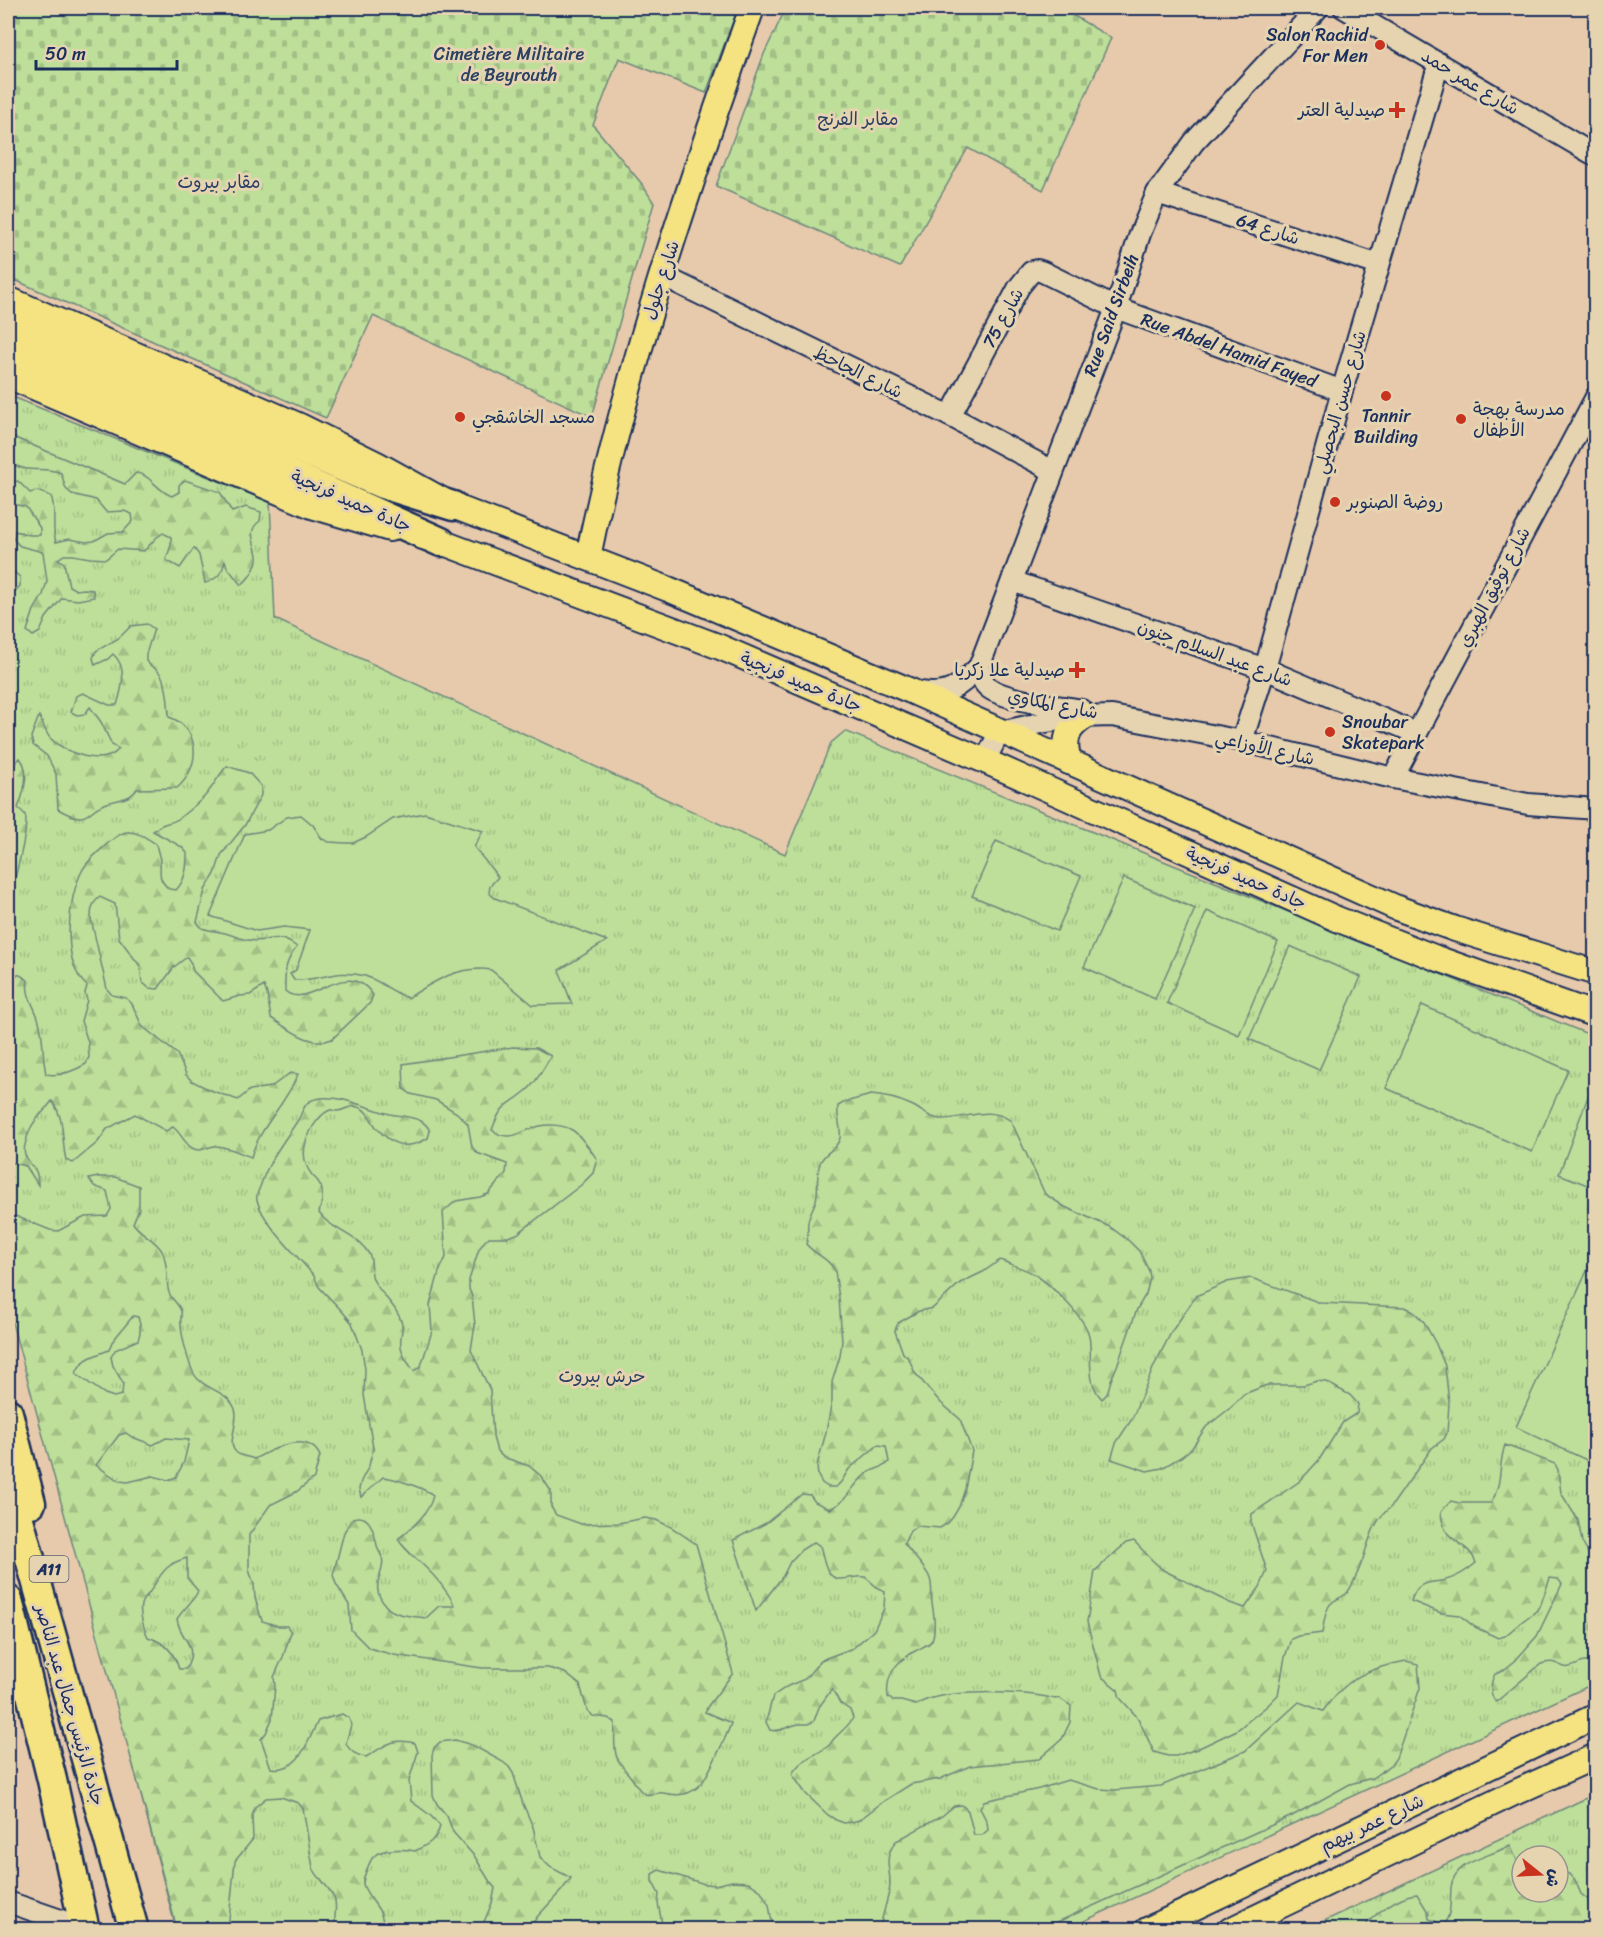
<svg xmlns="http://www.w3.org/2000/svg" width="1603" height="1937" viewBox="0 0 1603 1937" font-family="Sriracha,'Playpen Sans Arabic',sans-serif">
	<style>
		.grass { fill: url(#grass-tufts); stroke: #6c877c; stroke-width: 1.5; fill-rule: evenodd }
		.forest { fill: url(#forest-firs); stroke: #6c877c; stroke-width: 1.5; fill-rule: evenodd }
		.cemetery { fill: url(#cemetery-stones); stroke: #6c877c; stroke-width: 1.5 }
		.garden { fill: #bddf99; stroke: #6c877c; stroke-width: 1.5 }
		.lines { fill: none; stroke-linecap: round; stroke-linejoin: round }
		.minor-casing { stroke: #1b2f5e; stroke-width: 24 }
		.major-casing { stroke: #1b2f5e; stroke-width: 28 }
		.highway-casing { stroke: #1b2f5e; stroke-width: 33 }
		.minor { stroke: #e6d4b1; stroke-width: 20 }
		.major { stroke: #f5e382; stroke-width: 24 }
		.highway { stroke: #f5e382; stroke-width: 28 }
		.poi-dot { fill: #c8321e; stroke: #e6d4b1; stroke-width: 2 }
		.labels { text-anchor: middle; stroke-width: 6; stroke-linejoin: round; paint-order: stroke }
		.shield { fill: #e6d4b1; stroke: #586077; stroke-width: 1.5 }
		.shield-label { font-size: 16px; font-weight: bold; fill: #1b2f5e }
		.poi-label { font-size: 18px; fill: #1b2f5e; stroke: #e6d4b1; text-anchor: start }
		.park-label { font-size: 18px; fill: #2b4164; stroke: #e6d4b1 }
		.street-label { font-size: 18px; fill: #1b2f5e; stroke: #e6d4b1 }
	</style>
	<defs>
		<pattern id="grass-tufts" width="24" height="20" patternUnits="userSpaceOnUse" patternTransform="scale(1.5)"><rect width="24" height="20" fill="#bddf99"/><path d="M3 7l-1-3M5 7V3M7 7l1-3M15 17l-1-3M17 17v-4M19 17l1-3" fill="none" stroke="#a2c086"/></pattern>
		<pattern id="forest-firs" width="22" height="20" patternUnits="userSpaceOnUse" patternTransform="scale(1.5)"><rect width="22" height="20" fill="#bddf99"/><path d="M5 1l3.5 6h-7zM16 11l3.5 6h-7z" fill="#a2c086"/></pattern>
		<pattern id="cemetery-stones" width="16" height="16" patternUnits="userSpaceOnUse" patternTransform="scale(1.5)"><rect width="16" height="16" fill="#bddf99"/><path d="M2 7V4a2 2 0 0 1 4 0v3zM10 15v-3a2 2 0 0 1 4 0v3z" fill="#a2c086"/></pattern>
	</defs>
	<rect width="100%" height="100%" fill="#e7caab"/>
	<filter id="ink" filterUnits="userSpaceOnUse"><feTurbulence type="fractalNoise" baseFrequency=".0167" numOctaves="2"/><feDisplacementMap in="SourceGraphic" scale="12" xChannelSelector="R" yChannelSelector="G"/><feConvolveMatrix kernelMatrix="1 2 1 2 8 2 1 2 1" color-interpolation-filters="sRGB"/></filter>
	<g filter="url(#ink)">
		<!-- grass -->
		<g class="grass">
			<polygon points="8,395 270,502 275,619 785,854 831,743 845,731 1595,1037 1595,1683 1067,1929 176,1929 8,1286"/>
			<path d="M1595 1794V1929L1305 1930ZM1522 1856H1558V1892H1522Z"/>
		</g>
		<!-- forest -->
		<g class="forest">
			<path d="M8 435 125 484 136 473C150 474 157 491 172 496L179 492V485L185 480 220 492 232 512 246 507 261 512 260 521C246 531 255 541 257 556 258 566 249 579 241 585L227 567 225 560C223 573 217 580 205 583L199 555 194 548 180 568 166 560 171 545V537L163 533 156 538 144 551 118 549 106 559 90 558 73 555H64L58 559 64 563 69 586 76 590 84 589 93 590 94 597 78 600 62 598 46 618 40 632 33 636 27 631 34 610 43 595 47 581 43 552 20 546 14 540 15 531 30 535H40V528L26 507 8 503V483L18 481 30 493 37 491 51 496C57 511 51 527 56 542L69 539 86 542 94 541 108 533 123 532 133 521 132 514 124 511 106 512 96 500 72 494 66 489 61 473C43 465 29 475 8 462Z"/>
			<polygon points="8,567 20,577 20,586 8,599"/>
			<path d="M147 624 154 629 146 654V661C149 665 153 667 157 670 168 680 168 705 169 717 201 728 201 768 177 788L137 789C128 803 111 798 98 807 92 810 89 816 81 817 74 818 65 813 58 809L56 774 47 756 33 745 31 737 39 716C43 723 45 732 50 738 65 753 103 768 119 749L112 745 101 722 90 707 85 714 77 715 71 712 76 696 83 693 109 705H117C122 689 128 667 113 654L108 659 95 665 93 658 96 651 119 638 131 626Z"/>
			<path d="M20 758C31 771 24 793 18 808 21 810 23 812 25 815 30 826 13 887 8 901V771Z"/>
			<path d="M227 766 249 773 261 786V795L245 825 221 855 215 874 205 890 197 922 202 928C210 931 217 931 225 933 233 935 240 939 248 940 269 944 275 930 297 947 284 963 285 972 285 991 305 1009 337 968 362 984 366 986 370 991 373 995L370 1003 332 1039C311 1048 289 1029 271 1018L267 994 264 986 250 995 240 996 223 1001 193 971 191 963 187 957 174 967 158 989 149 988 142 982 140 966 119 938 115 904 100 897C92 903 91 909 91 919L107 989 112 995 126 998 132 1004 142 1026 177 1054 187 1076 192 1081 210 1090 238 1100 250 1090 271 1087 290 1073 298 1074C286 1104 260 1126 251 1157 240 1153 225 1145 214 1146 206 1147 201 1153 192 1148 184 1143 181 1133 173 1127L166 1131 135 1114 107 1129 98 1142 73 1163 66 1160C61 1140 66 1120 52 1101 41 1116 30 1122 26 1141 25 1145 23 1150 25 1155 30 1169 38 1164 38 1185L26 1166 9 1162 8 1163V1115L12 1101 8 1097V974L20 975 28 980C25 996 35 1006 39 1021 44 1038 42 1056 46 1074 60 1077 74 1071 86 1064L89 1057 88 1042 81 1021 87 1000 85 993 87 986C61 963 67 900 82 871 87 861 98 852 107 844 112 840 120 833 126 832 137 831 147 838 156 844 157 849 159 855 160 860 161 875 157 878 169 889L176 890C186 880 187 866 187 853L182 847 153 831C165 820 169 825 178 819 186 813 194 806 201 800 212 791 217 776 227 766Z"/>
			<path d="M513 1047 536 1048 551 1056C544 1067 537 1083 526 1091 506 1108 502 1102 492 1130 510 1144 522 1130 540 1126 550 1124 564 1125 572 1130 578 1133 592 1152 597 1159L593 1173 581 1185 517 1234 508 1237H489L484 1242 479 1249 469 1280V1289L472 1296 475 1325 471 1350 490 1390 493 1437 497 1451 503 1457 529 1466 541 1476 551 1491V1507L556 1515 581 1524 618 1523 645 1518 656 1520 671 1527 696 1544 733 1673 708 1706 705 1712 731 1723C729 1731 706 1779 701 1784 690 1796 678 1796 663 1793 657 1792 651 1796 645 1794 639 1791 637 1786 633 1780 628 1773 621 1766 617 1758 613 1747 615 1733 615 1722L608 1718 593 1716 587 1710 580 1685 565 1673 548 1668H482L394 1655 369 1648 351 1630 349 1605 336 1584 333 1575 344 1532 353 1518C372 1512 374 1535 378 1549 379 1552 381 1554 382 1557 387 1573 367 1585 386 1606 394 1616 414 1616 426 1618L439 1606H455C447 1590 435 1576 422 1564 413 1556 404 1549 398 1539 412 1528 430 1513 433 1495 424 1488 394 1478 383 1477L361 1497 359 1489 361 1481 369 1466 373 1448 364 1395 365 1369 362 1350 352 1323 342 1311 319 1287 314 1276C298 1256 263 1224 257 1200 256 1196 258 1191 260 1187 268 1161 283 1143 298 1120 302 1114 303 1105 310 1101 332 1090 368 1109 390 1114 400 1116 412 1116 421 1121 426 1124 428 1127 430 1131L428 1138C407 1151 392 1146 376 1127 371 1120 367 1109 358 1107 350 1104 345 1111 337 1111 329 1111 335 1108 328 1111 321 1114 316 1122 312 1128 303 1144 300 1160 312 1175 317 1180 321 1184 322 1190 323 1198 321 1206 319 1213 332 1231 357 1234 369 1254 374 1263 369 1273 374 1281 382 1296 398 1307 402 1324 403 1329 401 1333 401 1338 399 1352 406 1360 414 1371L421 1366 432 1331 430 1305 439 1272 446 1257 443 1212 456 1201 480 1197 488 1194 506 1173 507 1164 477 1153 472 1147 468 1124 457 1113 436 1100 411 1094 404 1089 403 1064Z"/>
			<path d="M871 1095C885 1096 898 1099 911 1105 921 1109 928 1118 940 1119 963 1120 990 1104 1011 1121L1045 1194 1065 1207 1110 1227 1129 1241 1139 1251 1149 1271 1150 1278 1146 1294 1137 1309 1117 1366 1111 1380 1107 1394 1102 1399C1085 1381 1093 1357 1089 1336 1086 1318 1050 1284 1034 1274 1024 1268 1011 1265 1000 1260L983 1272 960 1283 933 1308 919 1311 898 1323 895 1331 903 1353 909 1359 915 1373 941 1403 960 1419 972 1451 965 1489 959 1507 953 1517 948 1523 940 1528 917 1526 910 1531 904 1543C911 1554 922 1563 929 1576 933 1584 931 1594 932 1603 934 1614 936 1630 932 1640 929 1645 922 1647 917 1650 897 1660 885 1674 888 1697L893 1701H901L916 1705C941 1687 1026 1692 1056 1699L1059 1698 1071 1706 1070 1722 1062 1739 1039 1759 970 1766 940 1779 911 1784 884 1801 859 1820 852 1822 844 1823 836 1820 828 1815 806 1794 792 1774C800 1759 815 1756 827 1747 832 1744 829 1744 833 1740 840 1732 848 1727 853 1718L850 1710 840 1703 832 1689 819 1707 814 1721C808 1725 806 1724 800 1724 789 1725 781 1733 770 1730L766 1722 773 1696 788 1686 805 1679 821 1660 853 1648 874 1630 884 1608 885 1591 878 1588 865 1577C856 1576 850 1579 841 1579 825 1580 824 1557 820 1546L814 1542 801 1550 790 1562 783 1576 756 1611 733 1540 766 1523 802 1494 810 1495 815 1502 830 1509C850 1500 853 1482 868 1473 876 1467 883 1469 889 1462L886 1446 878 1445 849 1469 841 1482 836 1487H828L822 1483 818 1476 817 1466 826 1432 832 1401V1382L840 1356 842 1341 839 1298 835 1271C829 1258 815 1255 806 1244 809 1236 807 1230 808 1222 809 1214 814 1207 816 1200 819 1188 816 1174 820 1163 824 1152 837 1150 840 1138 842 1128 836 1117 838 1106L845 1102Z"/>
			<path d="M98 1177H115L139 1186V1209L133 1223C140 1234 155 1239 162 1251 168 1263 166 1275 168 1288 168 1298 178 1302 181 1311 182 1316 180 1320 181 1325 182 1338 188 1362 194 1374 203 1390 228 1390 235 1409 240 1423 225 1444 237 1453 240 1456 249 1457 254 1459 272 1450 307 1429 320 1456L314 1478 296 1492 270 1505 249 1535V1570L254 1584 255 1598 262 1621 279 1626H287L291 1632 283 1657 274 1677 275 1686 272 1719 266 1733 261 1739 271 1768C299 1773 308 1741 318 1721L342 1714 349 1718 351 1725 346 1743C350 1752 356 1755 366 1757 385 1746 392 1737 415 1743L418 1752 409 1780 411 1801 430 1815 440 1826C437 1840 427 1845 415 1851 404 1849 382 1848 374 1856 370 1860 369 1865 367 1869 365 1875 361 1881 364 1887 371 1903 385 1910 383 1929H336C333 1920 337 1910 335 1901 332 1889 318 1879 313 1868L303 1808 298 1803 281 1797 266 1798 255 1807 252 1816 253 1839 235 1861 228 1929H177L149 1824 8 1308V1213L50 1230 58 1231 85 1217 107 1216 111 1209 107 1191 94 1186 89 1179ZM133 1316 138 1317C141 1326 141 1331 138 1340L115 1350 111 1357 113 1366 123 1383 122 1395 114 1397 105 1394 76 1374C81 1358 95 1356 109 1350L112 1342ZM126 1433 132 1437 153 1445 166 1438 189 1440 184 1462 176 1477 168 1480 153 1476 128 1482 119 1481 96 1465 119 1435ZM187 1558V1578L198 1591C194 1601 183 1609 177 1619 181 1642 199 1643 186 1669H179C174 1652 166 1643 148 1637 144 1629 139 1614 141 1605 142 1599 146 1597 149 1593 161 1575 164 1564 187 1558Z"/>
			<path d="M1251 1278 1321 1303 1404 1307 1412 1310 1424 1322 1436 1344 1445 1366 1449 1403 1447 1433 1444 1439 1432 1448 1391 1507C1368 1524 1368 1553 1356 1576 1354 1581 1350 1589 1347 1593 1342 1598 1333 1599 1329 1606 1324 1615 1324 1624 1322 1633L1298 1636 1291 1639 1285 1657 1278 1695 1267 1706 1237 1730 1197 1749 1176 1756H1168L1154 1752 1138 1718 1120 1698 1118 1690 1101 1676 1087 1622 1095 1571 1126 1543 1134 1541 1152 1560 1163 1570 1230 1603 1245 1608 1260 1587 1267 1571 1251 1522 1252 1514 1300 1481 1319 1460 1343 1422 1357 1413 1358 1404 1350 1395 1326 1382 1317 1381 1304 1385H1267L1244 1394 1229 1409 1206 1427 1192 1448 1181 1457 1162 1468 1147 1471 1111 1459 1116 1443 1132 1419 1154 1366 1172 1331 1196 1296 1227 1282Z"/>
			<path d="M1505 1445 1555 1464 1558 1470 1561 1493 1578 1520 1582 1542 1589 1555 1595 1554 1596 1663C1592 1663 1589 1662 1585 1662 1580 1662 1576 1666 1570 1667 1559 1670 1560 1658 1541 1664L1496 1702C1489 1694 1490 1683 1495 1674L1501 1672 1515 1661 1537 1636 1562 1584 1558 1579 1550 1578 1541 1604 1536 1611 1520 1623 1505 1636 1498 1638 1475 1627 1459 1615 1441 1613 1411 1601C1418 1579 1428 1584 1446 1580 1457 1577 1468 1570 1476 1563 1468 1539 1443 1546 1441 1512L1451 1501 1459 1503H1491C1503 1483 1498 1465 1505 1445Z"/>
			<path d="M1406 1661 1418 1664 1420 1688 1396 1758 1391 1765 1372 1778 1350 1784 1292 1816 1042 1929H880C882 1916 886 1905 889 1892 894 1872 880 1862 896 1841L942 1816 954 1806 962 1805 968 1811 974 1835H982L988 1830 987 1822 980 1808 984 1801 1039 1789 1068 1780 1099 1789 1115 1790 1161 1786 1245 1751 1299 1702 1323 1711C1345 1679 1368 1668 1406 1661Z"/>
			<polygon points="455,1740 472,1745 503,1762 509,1767 513,1773 523,1804 533,1827 540,1857 550,1867 571,1878 562,1890 537,1917 529,1929 481,1929 492,1903 495,1888 490,1882 475,1857 453,1832 447,1816 437,1804 433,1795 432,1755 434,1748 440,1742"/>
			<path d="M1510 1845 1522 1871V1892H1558V1872L1570 1874 1575 1880 1581 1894 1595 1905V1929H1363C1372 1915 1399 1895 1417 1894L1428 1912 1429 1919 1444 1924C1452 1913 1450 1900 1451 1887 1455 1859 1490 1858 1510 1845Z"/>
			<polygon points="659,1870 705,1884 715,1885 732,1881 748,1882 761,1891 769,1905 773,1929 663,1929 658,1903 659,1894 652,1881 652,1874"/>
		</g>
		<!-- cemetery -->
		<g class="cemetery">
			<polygon points="8,8 738,8 706,93 619,58 593,125 642,184 654,203 592,417 373,316 326,418 8,277"/>
			<polygon points="786,8 1061,8 1111,38 1043,190 968,148 900,267 716,186 764,54"/>
		</g>
		<!-- garden -->
		<g class="garden">
			<path d="M425 813 483 831 474 847 498 877 490 886 489 893 495 898 607 941 559 970 572 1004 533 1005 491 970C460 965 434 981 408 998 393 993 381 981 365 976 338 968 319 981 294 980L290 974 296 970 310 930 284 927 257 931 210 916 245 834 268 830 287 817 301 815 313 825 322 839 329 842 345 843H353L366 837 393 819Z"/>
			<polygon points="996,841 1081,876 1057,931 972,896"/>
			<polygon points="1124,878 1195,909 1155,999 1084,967"/>
			<polygon points="1207,911 1278,942 1239,1035 1167,1003"/>
			<polygon points="1290,946 1361,977 1319,1070 1249,1039"/>
			<polygon points="1422,1005 1568,1070 1532,1152 1386,1088"/>
			<polygon points="1595,1078 1595,1188 1559,1174"/>
			<polygon points="1591,1262 1596,1264 1595,1464 1516,1427"/>
		</g>
		<g class="lines">
			<!-- minor casing -->
			<g class="minor-casing">
				<g id="minor">
					<polyline points="1344,8 1596,156"/>
					<polyline points="1157,193 1379,265"/>
					<polyline points="661,275 950,416 1053,471"/>
					<polyline points="950,416 1019,287 1031,272 1037,270 1043,272 1116,308 1342,391"/>
					<polyline points="1012,581 1265,669 1416,733"/>
					<path d="M979 667C981 675 982 683 989 688 1007 701 1059 706 1082 710"/>
					<path d="M918 692C950 696 957 688 979 667L1116 308 1140 234 1157 193 1194 142 1318 8"/>
					<polyline points="1242,741 1265,669 1342,391 1439,63"/>
					<polyline points="985,761 998,735 1004,731 1045,722 1079,717 1112,716 1242,741 1393,778 1528,804 1596,809"/>
					<polyline points="1393,778 1596,397"/>
					<polyline points="8,1685 20,1688"/>
					<polyline points="8,1902 84,1928"/>
				</g>
			</g>
			<!-- major casing -->
			<g class="major-casing">
				<g id="major">
					<polyline points="8,299 300,426 377,464 453,506 668,589 911,691 1397,908 1455,929 1596,973"/>
					<polyline points="8,376 312,506 390,529"/>
					<polyline points="423,537 441,542 720,647 985,761 1337,919 1436,958 1596,1015"/>
					<path d="M588 557C626 370 688 188 752 8"/>
					<path d="M1069 762C1063 740 1066 728 1086 716"/>
					<polyline points="1147,1930 1596,1716"/>
					<polyline points="1230,1930 1514,1793 1596,1756"/>
				</g>
			</g>
			<!-- highway casing -->
			<g class="highway-casing">
				<g id="highway">
					<polyline points="8,323 382,484 453,506"/>
					<polyline points="8,348 441,542"/>
					<polyline points="8,1413 31,1503"/>
					<polyline points="8,1480 134,1930"/>
					<polyline points="8,1600 52,1780 85,1930"/>
				</g>
			</g>
			<!-- minor -->
			<use href="#minor" class="minor"/>
			<!-- major -->
			<use href="#major" class="major"/>
			<!-- highway -->
			<use href="#highway" class="highway"/>
		</g>
	</g>
	<!-- markers -->
	<g class="poi-dot">
		<circle cx="1380" cy="45" r="6"/>
		<path d="M1394 101h6v6h6v6h-6v6h-6v-6h-6v-6h6z"/>
		<circle cx="1386" cy="396" r="6"/>
		<circle cx="460" cy="417" r="6"/>
		<circle cx="1461" cy="419" r="6"/>
		<circle cx="1335" cy="502" r="6"/>
		<path d="M1074 661h6v6h6v6h-6v6h-6v-6h-6v-6h6z"/>
		<circle cx="1330" cy="732" r="6"/>
	</g>
	<g class="labels">
		<!-- shield labels -->
		<rect class="shield" x="29.5" y="1556" width="39" height="26" rx="4.5"/>
		<g class="shield-label">
			<text x="49" y="1575">A11</text>
		</g>
		<!-- poi labels -->
		<g class="poi-label">
			<text x="1368" y="41" text-anchor="end">Salon Rachid<tspan x="1368" dy="21">For Men</tspan></text>
			<text x="1385" y="116" text-anchor="end">صيدلية العتر</text>
			<text x="1473" y="415">مدرسة بهجة<tspan x="1473" dy="21">الأطفال</tspan></text>
			<text x="1386" y="422" text-anchor="middle">Tannir<tspan x="1386" dy="21">Building</tspan></text>
			<text x="472" y="423">مسجد الخاشقجي</text>
			<text x="1347" y="508">روضة الصنوبر</text>
			<text x="1065" y="676" text-anchor="end">صيدلية علا زكريا</text>
			<text x="1342" y="728">Snoubar<tspan x="1342" dy="21">Skatepark</tspan></text>
		</g>
		<!-- park labels -->
		<g class="park-label">
			<text x="509" y="60">Cimetière Militaire<tspan x="509" dy="21">de Beyrouth</tspan></text>
			<text x="858" y="125">مقابر الفرنج</text>
			<text x="219" y="188">مقابر بيروت</text>
			<text x="602" y="1382">حرش بيروت</text>
		</g>
		<!-- street labels -->
		<g class="street-label">
			<text transform="translate(1470 82) rotate(31)" y="6">شارع عمر حمد</text>
			<text transform="translate(1268 229) rotate(18)" y="6">شارع 64</text>
			<text transform="translate(661 280) rotate(-72)" y="6">شارع جلول</text>
			<text transform="translate(1111 315) rotate(-70)" y="6">Rue Said Sirbeih</text>
			<text transform="translate(1003 318) rotate(-61)" y="6">شارع 75</text>
			<text transform="translate(1229 350) rotate(20)" y="6">Rue Abdel Hamid Fayed</text>
			<text transform="translate(858 372) rotate(26)" y="6">شارع الجاحظ</text>
			<text transform="translate(1340 402) rotate(-74)" y="6">شارع حسن البحصلي</text>
			<text transform="translate(351 501) rotate(24)" y="6">جادة حميد فرنجية</text>
			<text transform="translate(1494 587) rotate(-62)" y="6">شارع توفيق الهبري</text>
			<text transform="translate(1215 653) rotate(20)" y="6">شارع عبد السلام جنون</text>
			<text transform="translate(801 682) rotate(23)" y="6">جادة حميد فرنجية</text>
			<text transform="translate(1053 704) rotate(11)" y="6">شارع المكاوي</text>
			<text transform="translate(1265 748) rotate(13)" y="6">شارع الأوزاعي</text>
			<text transform="translate(1246 878) rotate(24)" y="6">جادة حميد فرنجية</text>
			<text transform="translate(70 1705) rotate(74)" y="6">جادة الرئيس جمال عبد الناصر</text>
			<text transform="translate(1372 1823) rotate(-25)" y="6">شارع عمر بيهم</text>
		</g>
	</g>
	<!-- margin -->
	<rect width="1603" height="1937" fill="none" stroke="#e6d4b1" stroke-width="30"/>
	<rect x="15" y="15" width="1573" height="1907" fill="none" stroke="#1b2f5e" stroke-width="2" filter="url(#ink)"/>
	<!-- north arrow -->
	<g transform="translate(1540 1874) rotate(108)"><circle r="28" fill="#e6d4b1" stroke="#959290" stroke-width="1.5"/>
	<path d="M0-4.5L10 22L0 15L-10 22Z" fill="#c8321e"/>
	<text y="-9" font-size="16" font-weight="bold" text-anchor="middle" fill="#1b2f5e">ش</text>
	</g>
	<!-- scale -->
	<path d="M36 60v9h141v-9" fill="none" stroke="#1b2f5e" stroke-width="3"/>
	<text x="45" y="60" font-size="18" fill="#1b2f5e" stroke="#e6d4b1" stroke-width="4.5" paint-order="stroke">50 m</text>
</svg>
